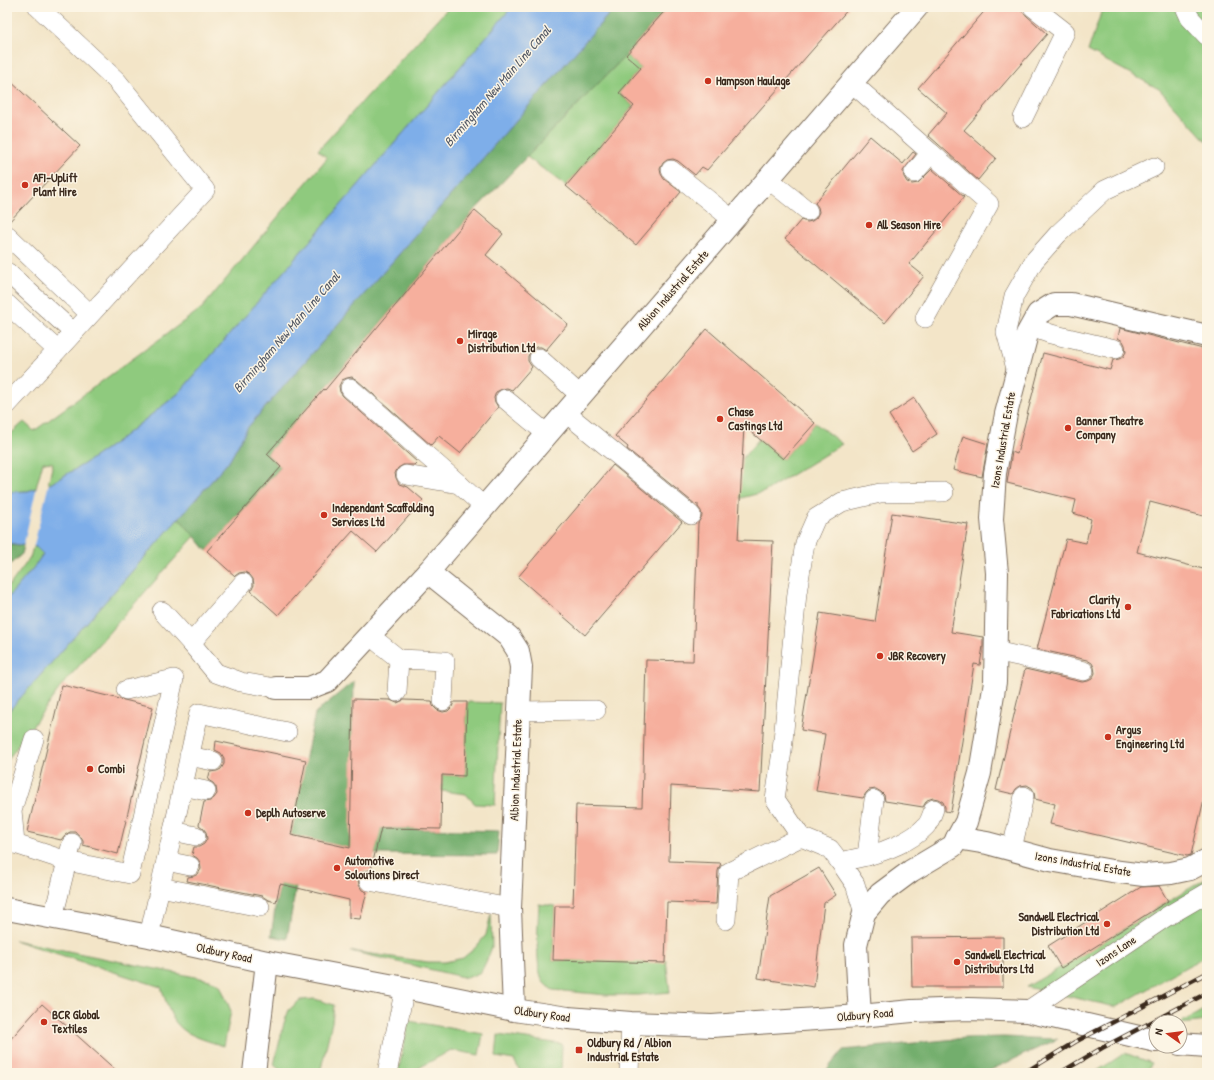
<svg xmlns="http://www.w3.org/2000/svg" width="1214" height="1080" viewBox="0 0 1214 1080" font-family="'Patrick Hand',sans-serif">
	<style>
		.green { fill: #8fca7e; stroke: #657a4e }
		.forest { fill: #73ae6d; stroke: #576c46 }
		.water { fill: #7eaee9; stroke: #5c6c84 }
		.pier { fill: #f3e5c8 }
		.building { fill: #f6af9d }
		.lines { fill: none; stroke-linecap: round; stroke-linejoin: round }
		.lane-casing { stroke: #7b6b5a; stroke-width: 20 }
		.street-casing { stroke: #7b6b5a; stroke-width: 24 }
		.secondary-casing { stroke: #7b6b5a; stroke-width: 24 }
		.lane { stroke: #fff; stroke-width: 19 }
		.street { stroke: #fff; stroke-width: 22 }
		.secondary { stroke: #fff; stroke-width: 22 }
		.rail-casing { stroke: #3b2a1e; stroke-width: 4.5 }
		.rail { stroke: #fcf5e5; stroke-width: 3; stroke-dasharray: 9; stroke-linecap: butt }
		.poi-dot { fill: #c8321e; stroke: #fcf5e5; stroke-width: 1.5 }
		.labels { text-anchor: middle; stroke-width: 3; stroke-linejoin: round; paint-order: stroke }
		.poi-label { font-size: 12px; font-weight: bold; fill: #3b2a1e; stroke: #fcf5e5; text-anchor: start }
		.street-label { font-size: 12px; fill: #3b2a1e; stroke: #fcf5e5 }
		.water-label { font-size: 13px; font-style: italic; fill: #525865; stroke: #fcf5e5 }
	</style>
	<rect width="100%" height="100%" fill="#fcf5e5"/>
	<filter id="ink" filterUnits="userSpaceOnUse"><feTurbulence type="fractalNoise" baseFrequency=".025" numOctaves="2"/><feDisplacementMap in="SourceGraphic" scale="8" xChannelSelector="R" yChannelSelector="G"/><feConvolveMatrix kernelMatrix="1 2 1 2 8 2 1 2 1" color-interpolation-filters="sRGB"/></filter>
	<filter id="wash" filterUnits="userSpaceOnUse"><feTurbulence type="fractalNoise" baseFrequency=".012" numOctaves="4" result="noise"/><feDisplacementMap in="SourceGraphic" scale="16" xChannelSelector="R" yChannelSelector="G"/><feGaussianBlur stdDeviation="0.9" result="paint"/><feColorMatrix in="noise" values="0 0 0 0 0 0 0 0 0 0 0 0 0 0 0 0 0 1.4 0 .05"/><feComposite in="paint" operator="in"/></filter>
	<g filter="url(#wash)">
		<rect width="100%" height="100%" fill="#f3e5c8"/>
		<!-- green -->
		<g class="green">
			<polygon points="449,7 512,7 179,393 119,440 84,464 50,484 48,485 53,463 43,462 36,488 28,491 7,492 7,437 24,422 34,431 202,308 327,158 318,150"/>
			<polygon points="1103,7 1203,7 1207,15 1207,142 1159,89 1088,51"/>
			<polygon points="626,55 641,68 619,93 633,106 625,117 566,186 527,157"/>
			<polygon points="815,423 842,444 764,492 699,509 759,439 783,459"/>
			<polygon points="179,518 195,536 62,685 7,761 7,713"/>
			<polygon points="33,547 36,547 43,554 34,567 7,599 7,583 9,586 30,558"/>
			<polygon points="467,702 500,703 495,805 475,804 466,794 442,791 442,775 465,776"/>
			<path d="M1207 878V955L1116 1007 1026 987C1088 953 1146 914 1207 878Z"/>
			<path d="M539 904 555 906 553 960H666L670 992 639 995H606L553 990C548 987 545 985 542 980 535 965 538 922 539 904Z"/>
			<polygon points="491,914 492,947 487,960 481,972 467,978 350,951 428,962 445,962 463,958 475,948 486,935"/>
			<path d="M14 940 210 980 220 985 231 1011 224 1046C211 1042 188 1036 179 1026 170 1018 165 998 161 987Z"/>
			<polygon points="315,999 334,1005 332,1022 320,1073 284,1073 274,1065 284,1023 289,1010 300,1000"/>
			<polygon points="1207,1008 1207,1021 1180,1024 1180,1023"/>
			<polygon points="409,1021 483,1034 479,1055 451,1050 410,1073 398,1073"/>
			<polygon points="498,1035 562,1044 561,1069 553,1073 521,1073 514,1060 496,1057"/>
			<polygon points="1125,1053 1152,1063 1146,1073 1094,1073"/>
		</g>
		<!-- forest -->
		<g class="forest">
			<polygon points="615,7 668,7 626,55 475,210 350,360 267,454 281,467 207,551 179,518 230,460 248,427"/>
			<polygon points="7,543 24,546 22,554 7,567"/>
			<polygon points="354,681 351,827 499,831 497,855 375,854 308,839 296,887 287,939 271,936 276,902 315,713"/>
			<polygon points="1003,1037 1058,1039 984,1073 824,1073 843,1050 966,1038"/>
		</g>
		<!-- water -->
		<polygon class="water" points="512,7 615,7 248,427 230,460 7,713 7,599 34,567 43,554 36,547 7,543 7,492 28,491 50,484 84,464 119,440 179,393"/>
		<!-- pier -->
		<polygon class="pier" points="49,483 33,549 23,548 37,486"/>
		<g id="blocks">
			<!-- building -->
			<g class="building">
				<polygon points="668,7 850,7 707,170 702,167 695,175 678,161 673,159 667,160 663,163 660,169 661,174 664,179 681,192 636,245 566,186 634,106 619,93 641,68 626,55"/>
				<polygon points="988,7 1017,7 1047,34 964,130 996,158 978,180 928,135 947,113 918,88"/>
				<polygon points="7,78 80,146 7,224"/>
				<polygon points="870,136 903,164 913,152 916,154 903,171 904,177 907,182 912,184 918,183 932,169 964,197 909,264 924,276 885,323 785,239 801,220 807,222 812,221 816,218 819,212 818,207 815,203"/>
				<polygon points="475,210 503,234 486,255 568,324 546,350 541,347 536,347 531,351 528,356 528,361 532,367 512,390 507,388 502,389 496,392 494,398 495,402 498,407 460,453 439,436 431,445 357,380 352,377 347,378 342,380 339,386 340,392 343,396 417,462 414,465 403,465 398,468 395,473 396,478 399,484 408,487 423,500 377,552 353,531 278,615 251,591 254,585 253,579 250,575 245,572 239,573 235,576 207,551 281,467 267,454 324,389 325,390"/>
				<polygon points="1120,328 1207,350 1207,517 1150,502 1137,552 1207,570 1207,786 1191,855 1187,856 1050,824 1055,804 1035,799 1034,792 1032,788 1027,785 1020,786 1016,789 1013,794 996,790 1025,669 1082,682 1088,681 1092,679 1095,673 1094,667 1092,663 1087,660 1037,649 1066,539 1086,543 1091,519 1073,513 1076,500 1007,483 1012,452 1017,454 1043,353 1110,370 1113,360 1119,359 1123,357 1126,352 1125,345 1123,341 1118,338"/>
				<polygon points="707,329 815,423 783,459 744,426 738,540 773,541 760,792 671,786 669,861 721,863 718,871 716,904 667,902 665,963 553,960 555,906 573,906 576,805 642,807 646,660 693,661 698,523 702,516 701,511 698,507 698,503 696,505 627,449 628,447 615,436"/>
				<polygon points="914,398 937,434 912,451 889,415"/>
				<polygon points="963,436 988,444 982,477 953,470"/>
				<polygon points="613,465 682,522 585,635 518,577"/>
				<polygon points="892,513 968,524 951,632 983,637 983,646 980,665 974,664 951,812 945,811 945,807 943,802 938,799 933,798 927,800 923,807 885,801 884,795 881,792 876,789 869,790 866,793 863,798 816,791 825,734 801,730 820,613 875,622"/>
				<polygon points="62,685 153,707 118,854 83,845 83,841 80,836 75,832 70,832 65,835 61,840 27,832"/>
				<polygon points="353,699 390,700 397,703 404,700 432,701 433,706 437,710 443,712 448,711 452,707 454,702 467,702 465,776 442,775 441,829 381,828 371,870 365,871 360,874 358,879 359,885 362,890 367,892 360,919 349,918 349,900 280,884 276,902 268,900 262,896 187,881 188,877 194,876 198,874 201,869 200,862 197,858 192,855 194,847 199,847 204,844 207,839 206,832 203,828 199,825 204,802 210,801 214,798 217,794 216,787 213,783 208,780 210,772 217,771 221,769 224,764 224,758 221,753 215,750 216,741 306,760 291,835 350,848"/>
				<polygon points="819,868 836,895 824,903 814,987 758,978 770,896"/>
				<polygon points="1159,886 1168,901 1061,968 1048,946 1141,887"/>
				<polygon points="1003,937 1003,987 912,987 911,938"/>
				<polygon points="42,1004 119,1073 7,1073 7,1043"/>
			</g>
		</g>
	</g>
	<g filter="url(#ink)">
		<use href="#blocks" fill-opacity="0" stroke="#7b6b5a" stroke-width="1"/>
		<g class="lines">
			<!-- lane casing -->
			<g class="lane-casing">
				<g id="lane">
					<polyline points="1185,7 1190,18 1207,36"/>
					<polyline points="852,83 931,153"/>
					<polyline points="1023,118 1065,32 1033,7"/>
					<polyline points="671,170 733,220"/>
					<polyline points="914,173 931,153 989,204 925,318"/>
					<polyline points="768,179 808,211"/>
					<polyline points="7,235 90,314"/>
					<polyline points="7,272 73,332"/>
					<polyline points="7,304 57,350"/>
					<polyline points="1031,327 1051,334 1115,349"/>
					<polyline points="539,358 581,396"/>
					<polyline points="1017,372 1006,332 1014,296 1034,261 1058,234 1105,190 1154,167"/>
					<polyline points="350,388 459,484 406,475"/>
					<polyline points="505,399 547,434"/>
					<polyline points="7,405 205,190 117,81 38,7"/>
					<polyline points="566,413 691,515"/>
					<polyline points="459,484 484,507"/>
					<polyline points="162,611 191,643 243,583"/>
					<polyline points="369,635 399,659"/>
					<polyline points="191,643 216,673 241,682 276,688"/>
					<polyline points="995,651 1084,671"/>
					<polyline points="397,692 399,659 445,661 443,701"/>
					<polyline points="519,711 596,710"/>
					<polyline points="34,739 12,810 15,844 67,861 53,918"/>
					<polyline points="189,756 213,761"/>
					<polyline points="183,786 173,831 196,836"/>
					<polyline points="206,791 183,786 199,713 287,732"/>
					<polyline points="874,800 867,856 840,862 830,849 801,837 775,799 782,751 797,593 805,543 816,518 842,502 880,493 944,492"/>
					<polyline points="173,831 166,861 190,866"/>
					<polyline points="72,843 67,861 130,874 174,679 126,690"/>
					<polyline points="1012,849 1024,796"/>
					<path d="M867 856C886 851 912 841 926 826 930 822 932 814 934 809"/>
					<polyline points="166,861 160,887 260,907"/>
					<polyline points="840,862 855,884 864,913"/>
					<polyline points="369,881 510,908"/>
					<polyline points="726,920 729,872 801,837"/>
					<polyline points="149,936 160,887"/>
					<polyline points="1027,1011 1166,917 1207,893"/>
					<polyline points="387,1073 405,988"/>
					<polyline points="629,1073 631,1023"/>
				</g>
			</g>
			<!-- street casing -->
			<g class="street-casing">
				<g id="street">
					<polyline points="428,572 509,637 518,651 521,667 510,908 514,1010"/>
					<polyline points="276,688 309,688 327,681 428,572 917,7"/>
					<polyline points="957,838 987,843 1050,860 1112,871 1144,875 1171,873 1190,869 1207,860"/>
					<polyline points="860,1016 856,945 864,913 880,894 911,871 953,846 966,822 980,773 995,682 997,573 992,519 995,473 1006,414 1027,334 1038,314 1054,304 1071,304 1207,336"/>
					<polyline points="254,1073 267,962"/>
				</g>
			</g>
			<!-- secondary casing -->
			<g class="secondary-casing">
				<g id="secondary">
					<polyline points="7,909 149,936 267,962 405,988 514,1010 568,1018 631,1023 712,1026 860,1016 912,1011 969,1009 1027,1011 1156,1041"/>
					<polyline points="1180,1044 1207,1046"/>
				</g>
			</g>
			<!-- lane -->
			<use href="#lane" class="lane"/>
			<!-- street -->
			<use href="#street" class="street"/>
			<!-- secondary -->
			<use href="#secondary" class="secondary"/>
			<!-- rail casing -->
			<g class="rail-casing">
				<g id="rail">
					<polyline points="1024,1073 1075,1042 1207,973"/>
					<polyline points="1060,1073 1102,1048 1207,993"/>
				</g>
			</g>
			<!-- rail -->
			<use href="#rail" class="rail"/>
		</g>
	</g>
	<!-- markers -->
	<g class="poi-dot">
		<circle cx="708" cy="81" r="4"/>
		<circle cx="25" cy="185" r="4"/>
		<circle cx="869" cy="225" r="4"/>
		<circle cx="460" cy="341" r="4"/>
		<circle cx="720" cy="419" r="4"/>
		<circle cx="1068" cy="428" r="4"/>
		<circle cx="324" cy="515" r="4"/>
		<circle cx="1128" cy="607" r="4"/>
		<circle cx="880" cy="656" r="4"/>
		<circle cx="1108" cy="737" r="4"/>
		<circle cx="90" cy="769" r="4"/>
		<circle cx="248" cy="813" r="4"/>
		<circle cx="337" cy="868" r="4"/>
		<circle cx="1107" cy="924" r="4"/>
		<circle cx="957" cy="962" r="4"/>
		<circle cx="44" cy="1022" r="4"/>
		<rect x="575" y="1046" width="8" height="8" rx="2"/>
	</g>
	<g class="labels">
		<!-- poi labels -->
		<g class="poi-label">
			<text x="716" y="85">Hampson Haulage</text>
			<text x="33" y="182">AFI-Uplift<tspan x="33" dy="14">Plant Hire</tspan></text>
			<text x="877" y="229">All Season Hire</text>
			<text x="468" y="338">Mirage<tspan x="468" dy="14">Distribution Ltd</tspan></text>
			<text x="728" y="416">Chase<tspan x="728" dy="14">Castings Ltd</tspan></text>
			<text x="1076" y="425">Banner Theatre<tspan x="1076" dy="14">Company</tspan></text>
			<text x="332" y="512">Independant Scaffolding<tspan x="332" dy="14">Services Ltd</tspan></text>
			<text x="1120" y="604" text-anchor="end">Clarity<tspan x="1120" dy="14">Fabrications Ltd</tspan></text>
			<text x="888" y="660">JBR Recovery</text>
			<text x="1116" y="734">Argus<tspan x="1116" dy="14">Engineering Ltd</tspan></text>
			<text x="98" y="773">Combi</text>
			<text x="256" y="817">Deplh Autoserve</text>
			<text x="345" y="865">Automotive<tspan x="345" dy="14">Soloutions Direct</tspan></text>
			<text x="1099" y="921" text-anchor="end">Sandwell Electrical<tspan x="1099" dy="14">Distribution Ltd</tspan></text>
			<text x="965" y="959">Sandwell Electrical<tspan x="965" dy="14">Distributors Ltd</tspan></text>
			<text x="52" y="1019">BCR Global<tspan x="52" dy="14">Textiles</tspan></text>
			<text x="587" y="1047">Oldbury Rd / Albion<tspan x="587" dy="14">Industrial Estate</tspan></text>
		</g>
		<!-- street labels -->
		<g class="street-label">
			<text transform="translate(673 290) rotate(-49)" y="4">Albion Industrial Estate</text>
			<text transform="translate(1003 440) rotate(-80)" y="4">Izons Industrial Estate</text>
			<text transform="translate(516 770) rotate(-88)" y="4">Albion Industrial Estate</text>
			<text transform="translate(1083 864) rotate(10)" y="4">Izons Industrial Estate</text>
			<text transform="translate(1116 951) rotate(-34)" y="4">Izons Lane</text>
			<text transform="translate(224 953) rotate(12)" y="4">Oldbury Road</text>
			<text transform="translate(542 1014) rotate(8)" y="4">Oldbury Road</text>
			<text transform="translate(865 1015) rotate(-5)" y="4">Oldbury Road</text>
		</g>
		<!-- water labels -->
		<g class="water-label">
			<text transform="translate(497 86) rotate(-49)" y="5">Birmingham New Main Line Canal</text>
			<text transform="translate(286 332) rotate(-49)" y="5">Birmingham New Main Line Canal</text>
		</g>
	</g>
	<!-- margin -->
	<rect width="1214" height="1080" fill="none" stroke="#fcf5e5" stroke-width="24"/>
	<!-- north arrow -->
	<g transform="translate(1168 1034) rotate(284)"><circle r="19" fill="#fcf5e5" stroke="#afa495"/>
	<path d="M0-3L7 15L0 10L-7 15Z" fill="#c8321e"/>
	<text y="-6" font-size="11" font-weight="bold" text-anchor="middle" fill="#3b2a1e">N</text>
	</g>
</svg>
